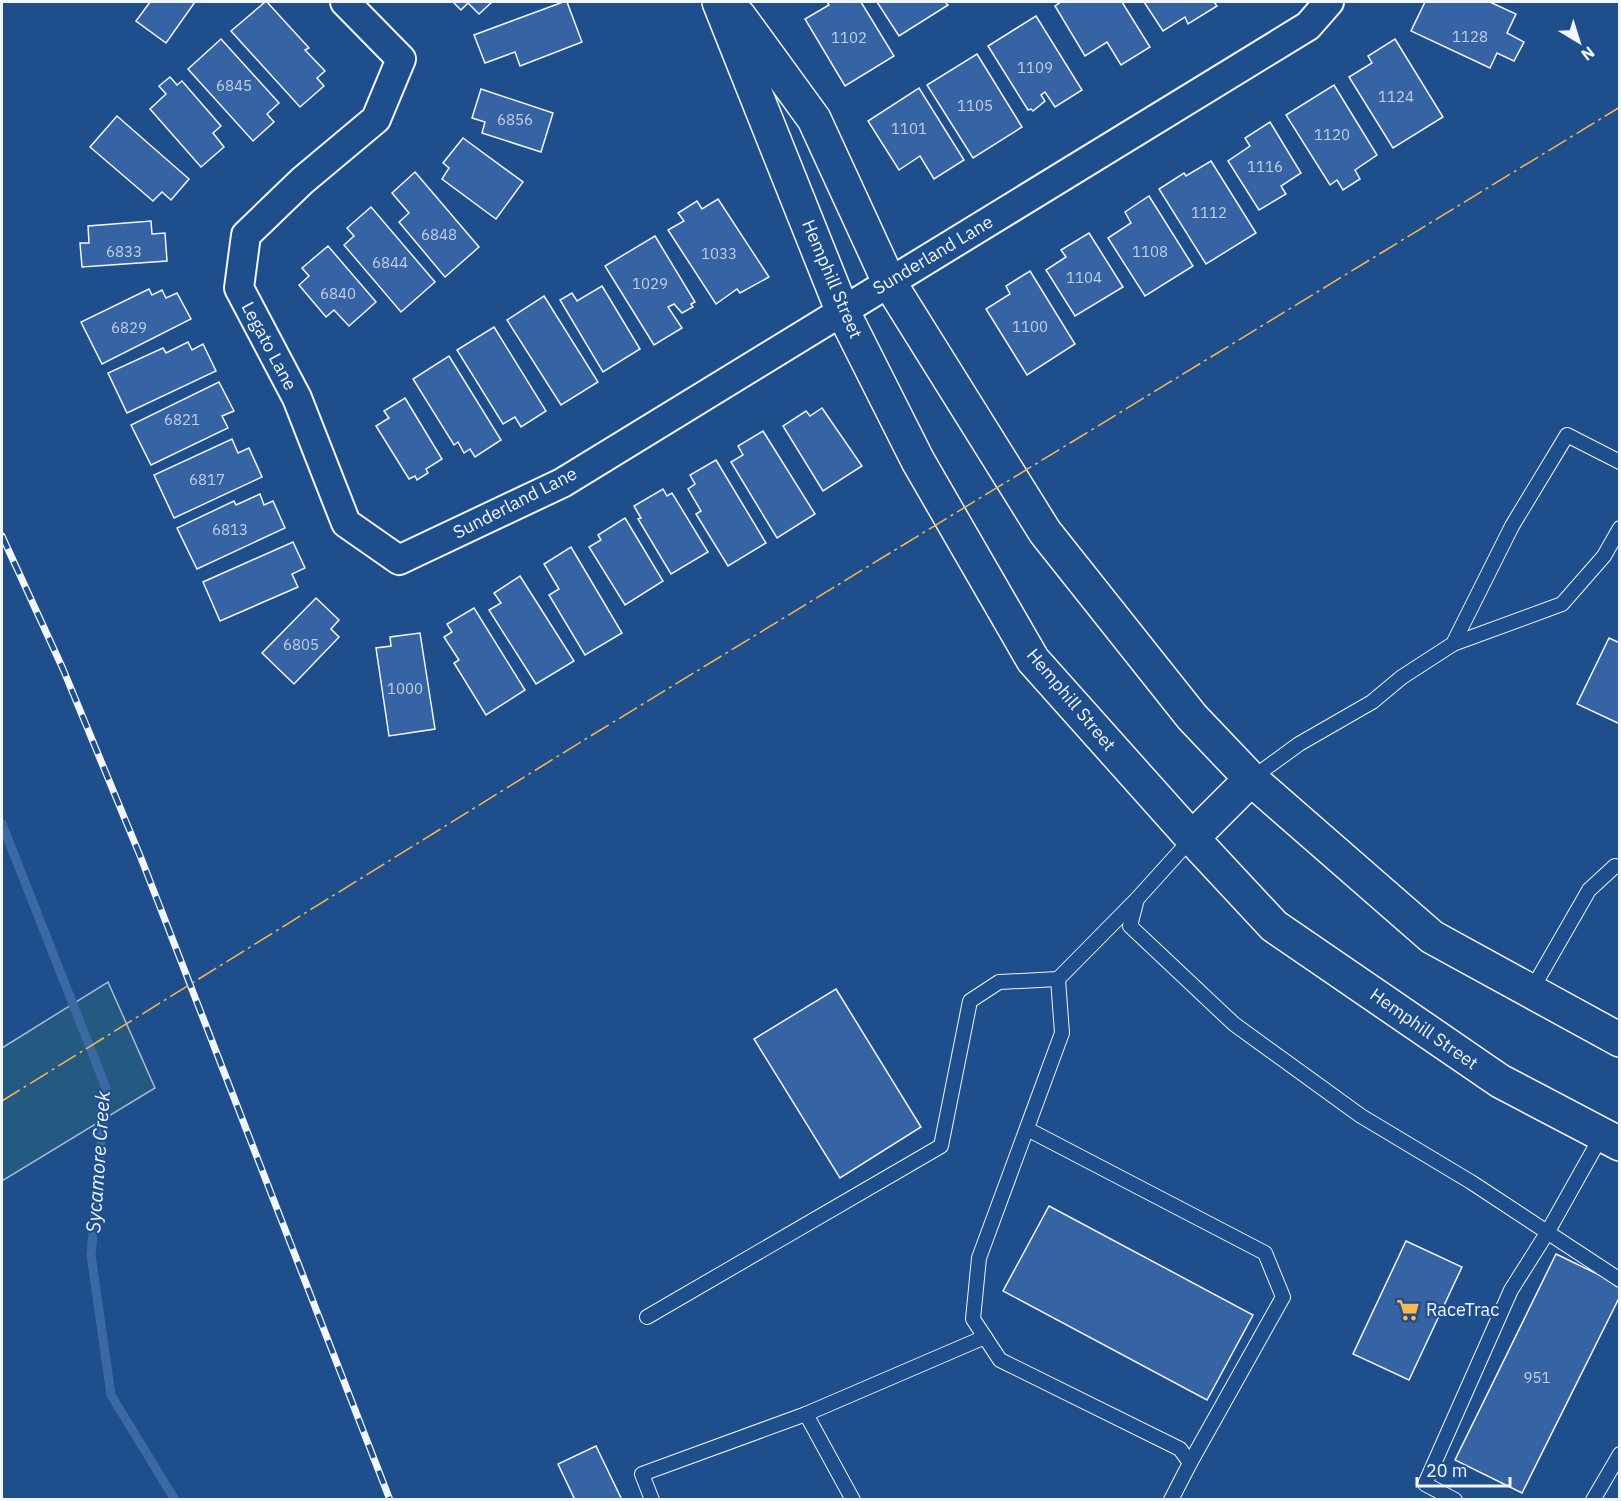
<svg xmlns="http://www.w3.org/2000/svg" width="1621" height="1501" viewBox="0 0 1621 1501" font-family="'IBM Plex Sans',sans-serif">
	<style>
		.green { fill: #245a82; stroke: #a8bbd7; stroke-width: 1.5 }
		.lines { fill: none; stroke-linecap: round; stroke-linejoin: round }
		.stream { stroke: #3b69a3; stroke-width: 9 }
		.building { fill: #3563a3; stroke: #f2f6ff; stroke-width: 1.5 }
		.lane-casing { stroke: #f2f6ff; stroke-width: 16 }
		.street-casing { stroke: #f2f6ff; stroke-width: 32 }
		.secondary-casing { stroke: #f2f6ff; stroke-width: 36 }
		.lane { stroke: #1f4e8c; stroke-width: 14 }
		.street { stroke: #1f4e8c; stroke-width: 28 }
		.secondary { stroke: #1f4e8c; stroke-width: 33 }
		.rail-casing { stroke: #f2f6ff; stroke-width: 7 }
		.rail { stroke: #1f4e8c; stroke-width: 4.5; stroke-dasharray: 14; stroke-linecap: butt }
		.power { stroke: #ffb74d; stroke-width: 1.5; stroke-dasharray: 21 4.5 3 4.5; stroke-linecap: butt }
		.labels { text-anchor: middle; stroke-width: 4.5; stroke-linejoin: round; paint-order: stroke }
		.number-label { font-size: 15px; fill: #c3d1e8 }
		.street-label { font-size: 18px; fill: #f2f6ff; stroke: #1f4e8c }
		.poi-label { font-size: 18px; fill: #f2f6ff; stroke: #1f4e8c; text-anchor: start }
		.water-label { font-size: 20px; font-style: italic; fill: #f2f6ff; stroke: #1f4e8c }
	</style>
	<rect width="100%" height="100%" fill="#1f4e8c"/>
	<!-- green -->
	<polygon class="green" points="108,982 155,1088 2,1181 2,1048"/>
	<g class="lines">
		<!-- stream -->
		<polyline class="stream" points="2,824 106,1088 91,1255 111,1395 175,1500"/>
	</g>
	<!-- building -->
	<g class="building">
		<polygon points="150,2 195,2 166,43 136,21"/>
		<polygon points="265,2 267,2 309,48 305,50 325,71 317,78 324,86 300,107 231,31"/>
		<polygon points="453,2 492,2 479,14 468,3 461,10"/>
		<polygon points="563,2 567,2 582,42 520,66 515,52 485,63 474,35"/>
		<polygon points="827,2 861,2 894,56 845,86 805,19 829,5"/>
		<polygon points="877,2 945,2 948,5 899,36"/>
		<polygon points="1061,2 1122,2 1150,47 1121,65 1107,42 1085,56 1055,6"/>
		<polygon points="1144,2 1214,2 1217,6 1188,24 1185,17 1163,31"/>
		<polygon points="1425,2 1490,2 1516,14 1507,33 1524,42 1514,61 1497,53 1490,68 1411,31"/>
		<polygon points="1036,16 1082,90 1055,107 1045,92 1041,95 1045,101 1033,111 1031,109 1028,110 988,46"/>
		<polygon points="221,39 279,103 267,114 274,122 253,141 188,69"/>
		<polygon points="1395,39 1443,117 1393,148 1349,77 1372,63 1368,56"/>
		<polygon points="977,54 1022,127 973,158 927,85"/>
		<polygon points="170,77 177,85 182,81 221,126 213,133 224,147 201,167 150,109 166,94 159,86"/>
		<polygon points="1334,85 1377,155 1355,170 1360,179 1343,190 1337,180 1330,185 1286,115"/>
		<polygon points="919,88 964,160 934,179 920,156 899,170 868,121"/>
		<polygon points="481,89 553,113 541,152 482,133 485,122 472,118"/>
		<polygon points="117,116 189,179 171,200 162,192 153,201 90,147"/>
		<polygon points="1270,122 1301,173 1281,186 1286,194 1259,210 1228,161 1250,146 1245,138"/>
		<polygon points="463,138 523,182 496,219 442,179 449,168 443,163"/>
		<polygon points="1211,161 1256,233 1206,264 1159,189 1184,173 1186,176"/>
		<polygon points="415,172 479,247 445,277 399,222 409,213 392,193"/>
		<polygon points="1149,196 1193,266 1145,296 1108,238 1131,223 1125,212"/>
		<polygon points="718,199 769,277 740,293 737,289 716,304 668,230 684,221 678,213 697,201 702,209"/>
		<polygon points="371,207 435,282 401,312 344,245 354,236 347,228"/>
		<polygon points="151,221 152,234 165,233 167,261 82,267 80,243 89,243 88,226"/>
		<polygon points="1089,233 1123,287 1075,316 1046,270 1066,257 1061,250"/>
		<polygon points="655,236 695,302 691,304 693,307 682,313 674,304 668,307 682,328 654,345 605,266"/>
		<polygon points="328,246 376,302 349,326 334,310 326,317 299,285 309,276 302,268"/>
		<polygon points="1030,271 1075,344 1027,375 986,309 1010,294 1006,286"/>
		<polygon points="602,286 640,349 603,372 560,300 572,293 577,301"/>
		<polygon points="149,289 152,295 162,290 166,298 177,293 191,319 102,364 81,322"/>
		<polygon points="544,296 598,382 561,405 507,320"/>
		<polygon points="494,327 546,411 521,427 515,417 503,424 457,350"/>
		<polygon points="188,342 192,350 203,344 216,371 127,413 108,373 163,348 166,353"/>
		<polygon points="449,356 501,440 475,457 470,449 464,453 458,442 454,445 413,379"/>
		<polygon points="219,382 234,411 222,416 228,428 151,465 131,425"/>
		<polygon points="405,398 442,459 426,469 428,473 417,480 415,476 409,479 376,426 389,418 384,411"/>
		<polygon points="822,408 862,466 823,491 783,426 806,411 810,416"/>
		<polygon points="763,431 815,514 777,538 731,462 743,455 738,446"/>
		<polygon points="232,439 238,453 249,448 262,477 174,518 154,475"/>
		<polygon points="716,460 766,543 728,566 696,514 701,511 688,489 695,484 690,475"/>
		<polygon points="663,489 667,496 672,493 708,552 671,574 638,519 641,518 634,506"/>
		<polygon points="260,494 264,505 273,501 285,528 197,569 177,528 234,501 236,505"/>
		<polygon points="625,518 663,581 625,605 589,547 601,540 598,535"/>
		<polygon points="293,542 305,568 292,574 298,587 220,621 203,582"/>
		<polygon points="571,547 622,633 585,655 549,595 559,589 544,564"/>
		<polygon points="520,576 574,661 536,684 489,610 501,603 494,593"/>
		<polygon points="316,598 339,620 331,629 339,637 294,684 262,653"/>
		<polygon points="474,608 525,690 486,715 454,663 459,660 444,637 452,632 447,624"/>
		<polygon points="420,633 435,729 389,736 376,648 391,646 390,637"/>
		<polygon points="1609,638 1620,643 1620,724 1577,704"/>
		<polygon points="836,989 921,1127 840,1178 754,1039"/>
		<polygon points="1049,1206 1253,1315 1207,1400 1003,1291"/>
		<polygon points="1406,1241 1462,1267 1409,1380 1353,1354"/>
		<polygon points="1556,1254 1620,1285 1620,1296 1522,1493 1455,1460"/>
		<polygon points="596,1446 622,1500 575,1500 558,1464"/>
	</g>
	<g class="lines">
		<!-- lane casing -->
		<g class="lane-casing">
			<g id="lane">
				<polyline points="1453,644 1562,604 1604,556 1620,528"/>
				<polyline points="1251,779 1299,744 1372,702 1402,677 1453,644 1512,526 1567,435 1620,462"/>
				<polyline points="1192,838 1137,899 1130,926 1234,1024 1361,1116 1471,1182 1620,1280"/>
				<polyline points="1137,899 1058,979 1062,1033 979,1258 973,1319 1000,1360 1180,1449 1190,1463 1171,1500"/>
				<polyline points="1531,991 1589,890 1615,866 1620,867"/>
				<polyline points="1027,1129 1265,1253 1283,1297 1190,1463"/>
				<polyline points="647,1317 941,1146 970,1001 999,982 1058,979"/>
				<polyline points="652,1500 642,1474 806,1414"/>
				<polyline points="853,1500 806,1414 985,1337"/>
				<polyline points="1455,1500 1425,1484 1511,1290 1547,1233 1602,1135"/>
				<polyline points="1593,1500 1620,1454"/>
			</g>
		</g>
		<!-- street casing -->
		<g class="street-casing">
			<polyline id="street" points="345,2 401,59 376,119 302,181 246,235 239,288 297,398 346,523 399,560 562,483 1308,26 1329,2"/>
		</g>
		<!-- secondary casing -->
		<g class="secondary-casing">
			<g id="secondary">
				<polyline points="719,2 842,310 918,461 1033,660 1192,838 1274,926 1500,1081 1620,1144"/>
				<polyline points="739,16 814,119 889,282 1045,532 1192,717 1251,779 1432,937 1620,1040"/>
				<polyline points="1192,838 1251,779"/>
			</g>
		</g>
		<!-- lane -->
		<use href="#lane" class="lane"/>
		<!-- street -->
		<use href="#street" class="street"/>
		<!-- secondary -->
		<use href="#secondary" class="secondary"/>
		<!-- rail casing -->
		<g class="rail-casing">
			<polyline id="rail" points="2,536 63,669 141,858 390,1500"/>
		</g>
		<!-- rail -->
		<use href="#rail" class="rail"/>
		<!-- power -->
		<polyline class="power" points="2,1101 584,740 1620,107"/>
	</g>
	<!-- icons -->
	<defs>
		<g id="supermarket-bare" transform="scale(1.8)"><path d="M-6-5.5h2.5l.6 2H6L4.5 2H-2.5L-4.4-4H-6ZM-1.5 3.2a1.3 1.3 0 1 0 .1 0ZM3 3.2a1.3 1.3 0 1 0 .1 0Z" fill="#ffb74d" stroke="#1f4e8c" stroke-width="2.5" paint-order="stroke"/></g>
	</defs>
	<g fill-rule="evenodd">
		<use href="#supermarket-bare" x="1408" y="1310"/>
	</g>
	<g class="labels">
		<!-- number labels -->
		<g class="number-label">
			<text x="1470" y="42">1128</text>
			<text x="849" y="43">1102</text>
			<text x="1035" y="73">1109</text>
			<text x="234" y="91">6845</text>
			<text x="1396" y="102">1124</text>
			<text x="975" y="111">1105</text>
			<text x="515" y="125">6856</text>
			<text x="909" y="134">1101</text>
			<text x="1332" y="140">1120</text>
			<text x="1265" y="172">1116</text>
			<text x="1209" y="218">1112</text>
			<text x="439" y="240">6848</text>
			<text x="124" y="257">6833</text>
			<text x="1150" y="257">1108</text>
			<text x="719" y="259">1033</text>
			<text x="390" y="268">6844</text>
			<text x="1084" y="283">1104</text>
			<text x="650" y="289">1029</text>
			<text x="338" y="299">6840</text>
			<text x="1030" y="332">1100</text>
			<text x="129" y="333">6829</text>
			<text x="182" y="425">6821</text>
			<text x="207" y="485">6817</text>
			<text x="230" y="535">6813</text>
			<text x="301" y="650">6805</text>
			<text x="405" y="694">1000</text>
			<text x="1537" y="1383">951</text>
		</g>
		<!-- street labels -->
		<g class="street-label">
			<text transform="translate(933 255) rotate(-31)" y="6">Sunderland Lane</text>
			<text transform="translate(832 279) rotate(67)" y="6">Hemphill Street</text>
			<text transform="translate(269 346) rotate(62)" y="6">Legato Lane</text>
			<text transform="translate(515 503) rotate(-27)" y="6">Sunderland Lane</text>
			<text transform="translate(1071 700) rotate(50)" y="6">Hemphill Street</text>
			<text transform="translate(1424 1029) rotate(35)" y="6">Hemphill Street</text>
		</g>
		<!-- poi labels -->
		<g class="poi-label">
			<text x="1426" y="1316">RaceTrac</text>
		</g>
		<!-- water labels -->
		<g class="water-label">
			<text transform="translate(98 1162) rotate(-86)" y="7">Sycamore Creek</text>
		</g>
	</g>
	<!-- border -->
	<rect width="1621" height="1501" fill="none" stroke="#f2f6ff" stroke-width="6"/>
	<!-- north arrow -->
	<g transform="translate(1579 42) rotate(142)" stroke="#1f4e8c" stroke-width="4.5" paint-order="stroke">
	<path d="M0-4.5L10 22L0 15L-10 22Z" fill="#f2f6ff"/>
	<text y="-9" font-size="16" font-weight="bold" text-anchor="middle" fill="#f2f6ff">N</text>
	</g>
	<!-- scale -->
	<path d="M1417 1477v9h93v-9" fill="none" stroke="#f2f6ff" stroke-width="3"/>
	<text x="1426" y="1477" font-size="18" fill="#f2f6ff" stroke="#1f4e8c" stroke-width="4.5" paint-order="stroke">20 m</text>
</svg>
